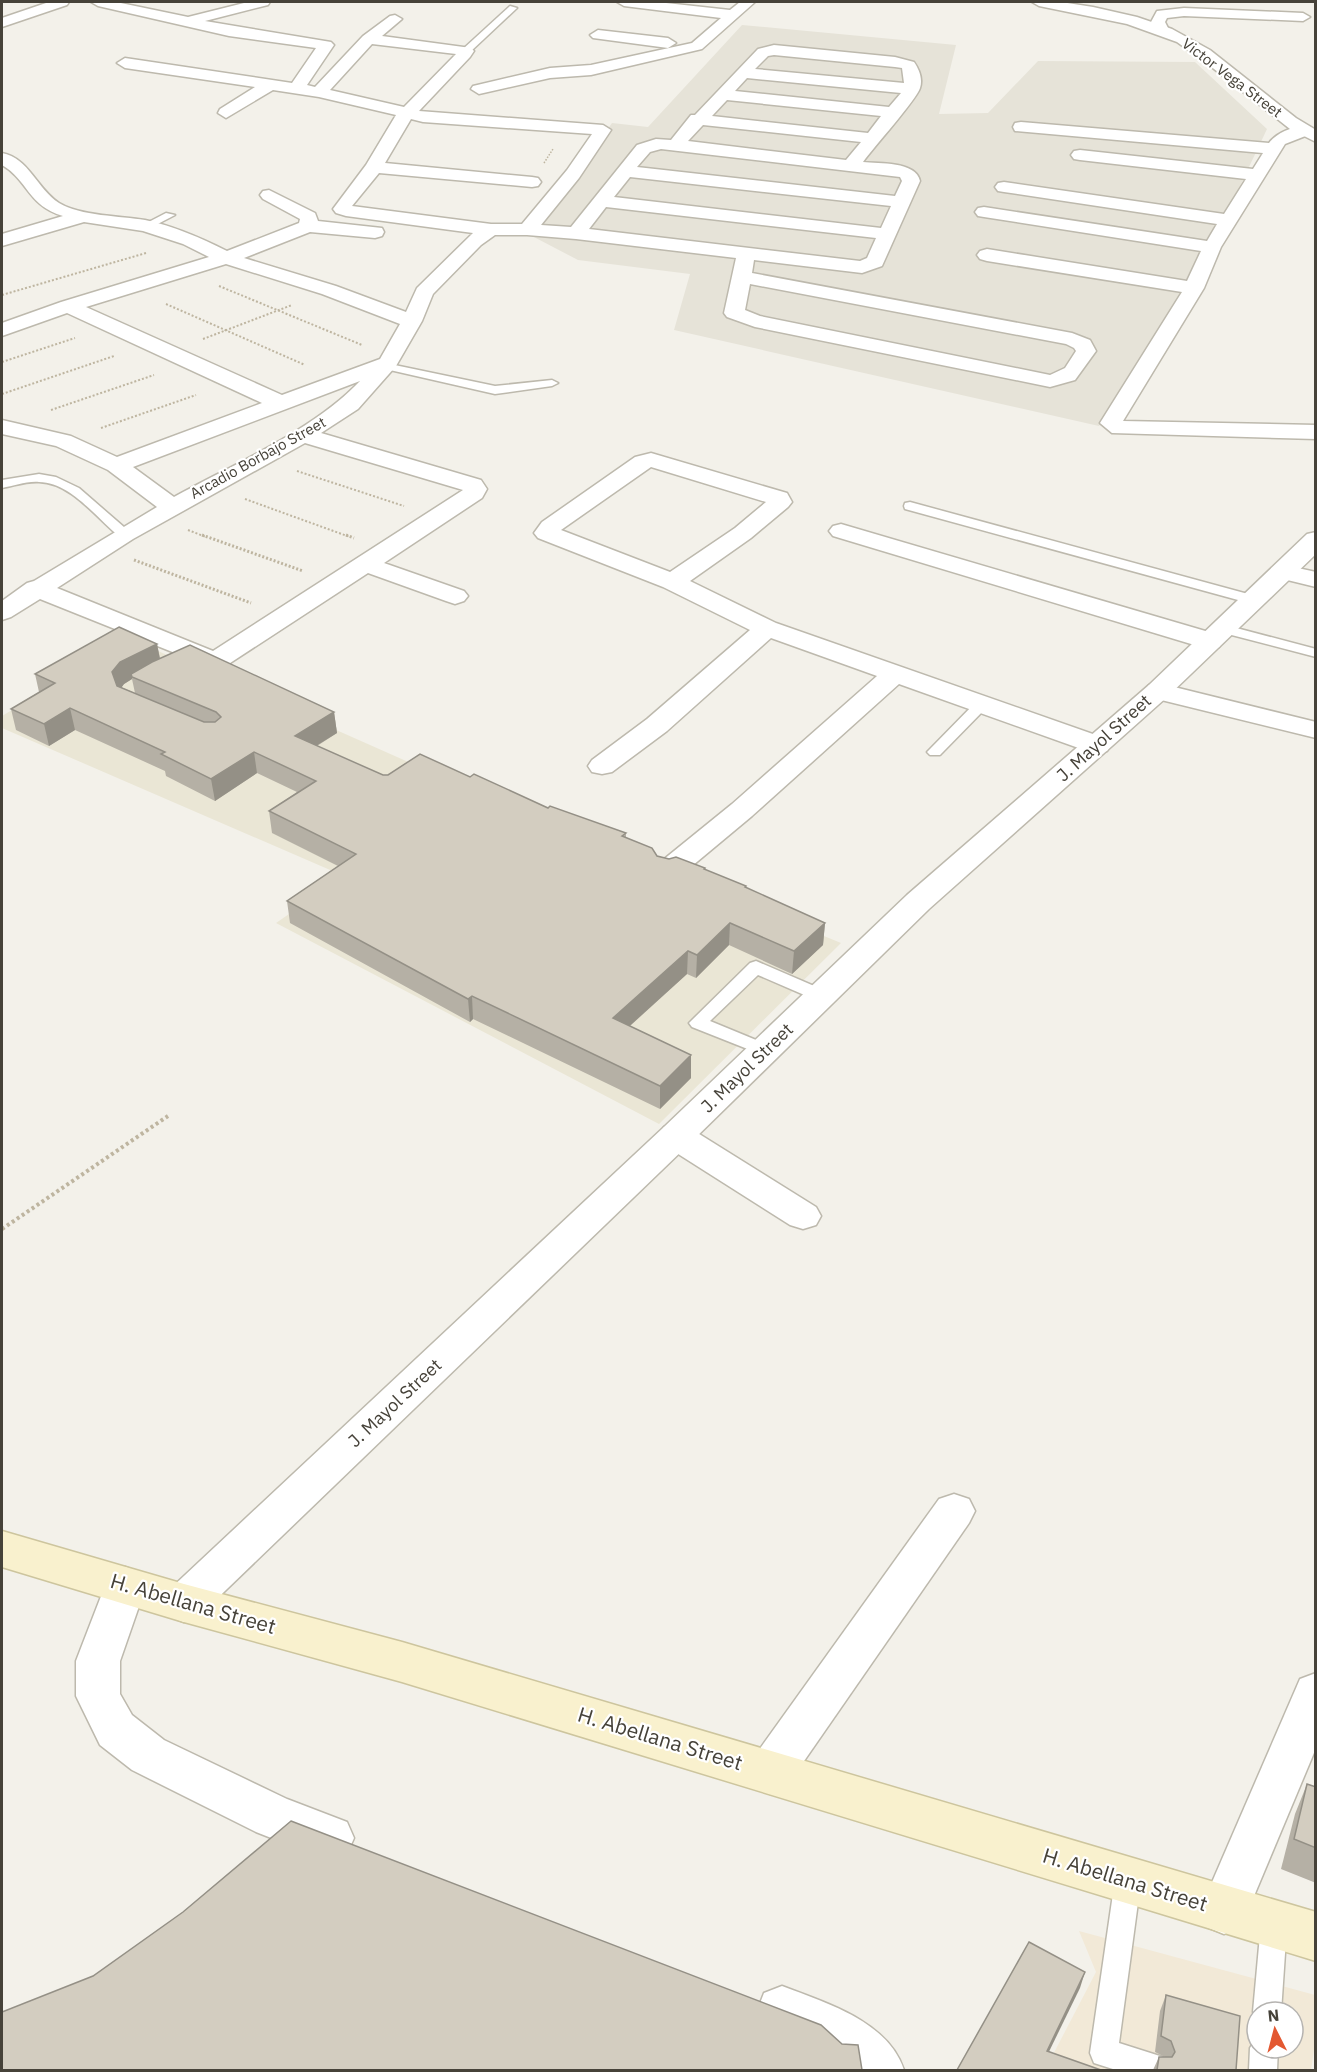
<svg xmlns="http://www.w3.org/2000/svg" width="1317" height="2072" viewBox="0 0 1317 2072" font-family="'IBM Plex Sans',sans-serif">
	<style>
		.residential { fill: #e6e3d8 }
		.commercial { fill: #f2e9d7; fill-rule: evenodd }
		.education { fill: #eae6d5 }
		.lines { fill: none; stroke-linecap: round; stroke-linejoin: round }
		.service-casing { stroke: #bdb9ad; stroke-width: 3 }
		.minor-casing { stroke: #bdb9ad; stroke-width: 3 }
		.tertiary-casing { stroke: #bdb9ad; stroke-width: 3 }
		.secondary-casing { stroke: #cdc59e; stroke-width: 3 }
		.path-far3 { stroke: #beb5a0; stroke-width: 1.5; stroke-dasharray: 1.5 1.5; stroke-linecap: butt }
		.path-far2 { stroke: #beb5a0; stroke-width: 2; stroke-dasharray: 2 2; stroke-linecap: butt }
		.path-far1 { stroke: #beb5a0; stroke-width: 3; stroke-dasharray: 2 2; stroke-linecap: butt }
		.path { stroke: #beb5a0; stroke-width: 4; stroke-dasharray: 3 3; stroke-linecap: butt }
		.service { fill: #fff; fill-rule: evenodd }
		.minor { fill: #fff; fill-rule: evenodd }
		.tertiary { fill: #fff; fill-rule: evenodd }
		.secondary { fill: #f9f1ce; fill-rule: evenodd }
		.wall { fill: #b5b0a5; fill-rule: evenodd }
		.shaded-wall { fill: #949086 }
		.building { fill: #d3cdc0; stroke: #949086; stroke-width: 1.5 }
		.labels { text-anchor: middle; stroke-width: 4.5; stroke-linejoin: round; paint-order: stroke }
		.far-street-label { font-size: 15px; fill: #464239; stroke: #fff }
		.street-label { font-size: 18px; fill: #464239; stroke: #fff }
		.near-street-label { font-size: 21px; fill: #464239; stroke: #fff }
	</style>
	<rect width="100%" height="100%" fill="#f3f1ea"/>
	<!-- residential -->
	<polygon class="residential" points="742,25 956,45 939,114 988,113 1038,61 1195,62 1267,129 1231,205 1163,329 1099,426 674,330 690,274 578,260 532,236 612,123 648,127"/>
	<!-- commercial -->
	<path class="commercial" d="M1079 1931 1315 1995 1316 2036 1311 2070H1045L1096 1972ZM1257 2012H1293V2048H1257Z"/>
	<!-- education -->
	<polygon class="education" points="131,639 485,796 841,943 659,1124 276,923 344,876 2,728 2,716"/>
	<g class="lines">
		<!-- service casing -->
		<g class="service-casing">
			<g id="service">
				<polygon points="510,6 517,8 469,53 463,53 463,49"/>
				<polygon points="166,213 175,215 150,228 141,226"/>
				<polygon points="385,363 495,386 552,380 558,383 552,386 495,394 381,368 379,366"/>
				<path d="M39 474 56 477 79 488 132 534 125 538 120 537C96 518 72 483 39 482 26 481 14 486 2 488V480Z"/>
				<polygon points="910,502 1259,597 1261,600 1254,604 1249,603 905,509 904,506 905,503"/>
				<polygon points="1225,625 1316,649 1316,657 1220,632 1218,629"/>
				<polygon points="982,700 987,701 989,704 987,707 940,755 930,755 927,752 930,749 977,701"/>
				<polygon points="756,961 828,992 831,996 828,1000 816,1000 758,975 710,1021 771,1046 774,1050 771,1054 765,1056 692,1027 689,1023 750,963"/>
				<polygon points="1128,1867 1137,1871 1141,1880 1119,2043 1163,2057 1167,2067 1166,2070 1116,2070 1094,2063 1090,2053 1115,1880 1119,1871"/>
				<polygon points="1274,1911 1283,1915 1287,1924 1281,2012 1257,2012 1257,2021 1253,2012 1261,1924 1265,1915"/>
				<polygon points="1257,2037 1257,2048 1278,2048 1277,2070 1249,2070 1250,2048"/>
			</g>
		</g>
		<!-- minor casing -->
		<g class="minor-casing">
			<g id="minor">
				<polygon points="49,2 69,2 67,5 2,27 2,18"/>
				<path d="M91 2H116L188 17 248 2H270L268 5 205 21 331 42 334 45 307 85 315 87 363 36 390 16 395 15 402 19 382 36 471 48 474 51 470 57 419 111 603 125 611 130 579 178 541 225 571 227 637 145 656 139 671 140 691 115H695L758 49 774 45 895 57 914 62C919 69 923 79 920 88 917 99 873 148 863 162 879 164 916 161 920 181L882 266 862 273 754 260 752 273 1072 333 1090 340 1096 351 1075 380 1050 387 755 327 727 317 724 313 736 258 576 239 527 235H495L481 245 433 294 422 321 396 366 358 409 321 433 481 480 487 489 482 498 384 563 464 591 468 596 464 601 455 604 446 601 368 573 224 667 215 669 40 599 11 617 2 620V601L27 583 34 581 157 507 108 470 56 446 2 434V420L71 436 117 457 262 403 67 313 2 336V323L61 302 209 257 183 244 143 231 84 222 2 246V234L63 216C28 206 28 180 2 165V153C29 158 37 189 59 203 80 216 121 216 145 220 174 226 201 238 227 251L299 223 300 219 263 199 260 195 263 191 269 190 315 213 318 221 382 228 384 232 382 236 375 238 310 232 244 258 336 286 406 312 417 288 473 233 346 216 336 213 333 209 366 165 396 115 319 97 273 90 226 118 218 113 220 109 255 87 125 68 117 63 125 58 292 83 316 48 229 36 98 6ZM372 44 456 54 404 107 330 90ZM774 55 895 67 902 68 904 83 755 69 768 56ZM747 78 901 93 889 107 735 91ZM727 100 881 116 868 133 712 116ZM411 119 423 122 592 134 567 170 522 224H491L352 206 379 173 532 187 538 186 541 182 538 178 532 177 385 163ZM703 125 861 142 846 160 688 141ZM661 149 900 177 902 181 895 196 637 167 650 152ZM630 177 891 206 881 228 614 197ZM606 207 876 238 867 258 860 261 589 229ZM226 264 322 294 400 324 380 359 282 395 86 307ZM750 284 1066 344 1074 348 1076 351 1065 368 1050 375 760 316 745 310ZM360 381C314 430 234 464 174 497L133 467ZM305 443 463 490 213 651 57 588 133 539Z"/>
				<polygon points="617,2 657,2 730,10 740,2 755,2 702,49 591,75 550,78 479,94 471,89 473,86 550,68 591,65 692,43 721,18 624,6"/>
				<polygon points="1184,8 1303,13 1310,17 1303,21 1184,16 1167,18 1165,22 1169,30 1166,33 1156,33 1151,22 1157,11"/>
				<polygon points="598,30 668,38 676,43 668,48 593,38 590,35"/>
				<path d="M1021 122 1269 143C1276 133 1296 124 1308 127L1310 131 1308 135 1285 144 1221 247 1204 288 1123 421 1316 425V439L1112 433 1100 423 1182 292 987 261 980 259 977 255 980 251 987 249 1187 281 1201 251 984 217 978 216 975 212 978 208 984 207 1207 241 1217 224 1004 192 998 191 995 187 998 183 1004 182 1224 214 1246 179 1080 160 1074 159 1071 155 1074 151 1080 150 1253 169 1263 153 1015 131 1013 127 1015 123Z"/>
				<path d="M651 453 787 493 792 502 788 507 751 538 690 581 776 623 1107 739 1111 745 1107 751 1097 753 1087 751 899 684 752 816 680 876 669 879 658 876 654 870 658 864 732 804 877 676 771 638 667 731 612 772 602 774 592 772 588 766 592 760 647 719 750 630 663 587 538 538 534 533 542 522 635 457ZM651 467 766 502 735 528 670 572 561 530Z"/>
				<polygon points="841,524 1219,635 1223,641 1219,647 1210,649 1201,647 833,536 829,531 833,526"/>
				<polygon points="1284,565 1316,572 1316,587 1275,577 1272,572 1275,567"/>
				<polygon points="1158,683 1316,722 1316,738 1149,697 1145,691 1149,685"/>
				<polygon points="676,1124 688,1127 816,1207 821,1216 816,1225 803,1229 790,1225 664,1145 659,1136 664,1127"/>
				<polygon points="954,1494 969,1499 975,1511 969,1523 786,1787 770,1794 754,1787 747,1772 754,1757 939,1499"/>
				<polygon points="125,1567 140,1573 146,1586 120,1661 120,1694 132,1715 164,1740 287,1799 347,1822 354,1838 347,1854 330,1861 256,1832 132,1770 100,1745 76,1696 76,1661 110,1573"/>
				<polygon points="1316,1673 1316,1748 1241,1927 1224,1934 1207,1927 1200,1910 1300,1679"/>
				<path d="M782 1986C826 2003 888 2021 904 2070H840L819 2051 764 2029 757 2011 764 1993Z"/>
			</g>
		</g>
		<!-- tertiary casing -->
		<g class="tertiary-casing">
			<g id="tertiary">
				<polygon points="1032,2 1061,2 1093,7 1137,17 1172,29 1210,50 1296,118 1316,130 1316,142 1290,129 1209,65 1177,42 1127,24 1039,6"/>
				<polygon points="1316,532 1316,554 1167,697 929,909 688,1145 199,1616 184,1622 169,1616 162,1603 169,1590 664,1127 907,895 1149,685 1307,534"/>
			</g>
		</g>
		<!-- secondary casing -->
		<g class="secondary-casing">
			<polygon id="secondary" points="2,1531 184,1584 402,1642 1316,1912 1316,1961 402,1682 184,1622 2,1567"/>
		</g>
		<!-- path-far3 -->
		<polyline class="path-far3" points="544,163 553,149"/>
		<!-- path-far2 -->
		<g class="path-far2">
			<polyline points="219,286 362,345"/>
			<polyline points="2,295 146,253"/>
			<polyline points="166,304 305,365"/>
			<polyline points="203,339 292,305"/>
			<polyline points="2,362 75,338"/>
			<polyline points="2,394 114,356"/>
			<polyline points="51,410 154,375"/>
			<polyline points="101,428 196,395"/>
			<polyline points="297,471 404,506"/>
			<polyline points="245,499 350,537"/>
			<polyline points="188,530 206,537"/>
		</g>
		<!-- path-far1 -->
		<g class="path-far1">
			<polyline points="202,535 303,571"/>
			<polyline points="346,535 354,538"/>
			<polyline points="134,560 251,603"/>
		</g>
		<!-- path -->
		<polyline class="path" points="2,1229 168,1116"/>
		<!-- service -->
		<use href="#service" class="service"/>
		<!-- minor -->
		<use href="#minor" class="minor"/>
		<!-- tertiary -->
		<use href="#tertiary" class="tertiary"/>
		<!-- secondary -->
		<use href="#secondary" class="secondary"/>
	</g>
	<!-- wall -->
	<g class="wall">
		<path d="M157 644 160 658 334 712 337 733 317 746 383 775 470 777 548 808 626 833V837L657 856 705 868V870L746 886V888L825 923 823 945 792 974 729 945 696 978 687 974 630 1026 691 1055V1078L660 1109 473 1019 470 1022 290 923 287 901 338 866 272 833 269 811 297 792 257 773 215 801 166 776 165 771 75 730 49 746 16 730 11 709 39 692 35 674ZM132 679 135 693 121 687 124 684Z"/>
		<polygon points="1307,1784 1316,1787 1316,1883 1281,1869 1295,1814"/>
		<polygon points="1166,1995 1236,2070 1153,2070 1159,2057 1165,2057 1155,2052 1160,2011"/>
	</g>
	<!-- shaded-wall -->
	<g class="shaded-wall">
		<polygon points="157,644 161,665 132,677 132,679 124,684 117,694 112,672 120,662"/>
		<polygon points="70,708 75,730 49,746 44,724"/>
		<polygon points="334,712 337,733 298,757 295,736"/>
		<polygon points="254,752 257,773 215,801 211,779"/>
		<polygon points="730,923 729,945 696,978 697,955"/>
		<polygon points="825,923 823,945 792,974 794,951"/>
		<polygon points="688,951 687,974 613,1041 613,1018"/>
		<polygon points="472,996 473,1019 470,1022 468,999"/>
		<polygon points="691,1055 691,1078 660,1109 660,1086"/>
		<polygon points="1085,1972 1080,1988 1042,2066 1047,2051"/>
	</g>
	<!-- building -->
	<g class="building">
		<polygon points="119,627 157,644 120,662 112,672 117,686 204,722 215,722 221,717 216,712 132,677 131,674 152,662 190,645 334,712 295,736 383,775 388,775 420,754 470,777 474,774 548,808 550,806 626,833 622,836 652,848 657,856 669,859 676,857 705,868 704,869 746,886 745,887 825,923 794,951 730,923 697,955 688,951 613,1018 691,1055 660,1086 472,996 468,999 287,901 356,854 269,811 316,781 254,752 211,779 161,754 165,752 70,708 44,724 11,709 55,683 35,674"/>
		<polygon points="1307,1784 1316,1787 1316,1848 1294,1839"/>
		<polygon points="291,1821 821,2025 842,2044 858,2045 862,2070 2,2070 2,2012 93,1976 183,1912"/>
		<polygon points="1029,1942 1085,1972 1047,2051 1101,2070 957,2070"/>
		<polygon points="1166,1995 1240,2016 1236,2070 1157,2070 1159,2057 1172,2057 1175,2052 1171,2041 1161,2036"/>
	</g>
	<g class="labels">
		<!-- far-street labels -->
		<g class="far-street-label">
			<text transform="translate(1232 78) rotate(37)" y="5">Victor Vega Street</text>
			<text transform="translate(258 458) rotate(-29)" y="5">Arcadio Borbajo Street</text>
		</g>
		<!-- street labels -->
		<g class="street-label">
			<text transform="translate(1104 738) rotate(-42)" y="6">J. Mayol Street</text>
			<text transform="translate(747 1068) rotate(-44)" y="6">J. Mayol Street</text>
			<text transform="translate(395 1403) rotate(-43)" y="6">J. Mayol Street</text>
		</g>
		<!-- near-street labels -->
		<g class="near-street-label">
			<text transform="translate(193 1604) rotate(16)" y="7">H. Abellana Street</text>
			<text transform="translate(660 1739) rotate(17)" y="7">H. Abellana Street</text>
			<text transform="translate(1125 1880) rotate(17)" y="7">H. Abellana Street</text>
		</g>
	</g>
	<!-- border -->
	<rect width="1317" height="2072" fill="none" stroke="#464239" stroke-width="6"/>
	<!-- north arrow -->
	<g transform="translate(1275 2030) rotate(354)"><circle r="28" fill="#ffffff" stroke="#b5b3b0" stroke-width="1.5"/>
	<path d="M0-4.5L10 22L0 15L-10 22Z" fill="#e35831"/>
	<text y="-9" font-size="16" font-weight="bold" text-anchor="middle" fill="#464239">N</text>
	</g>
</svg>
